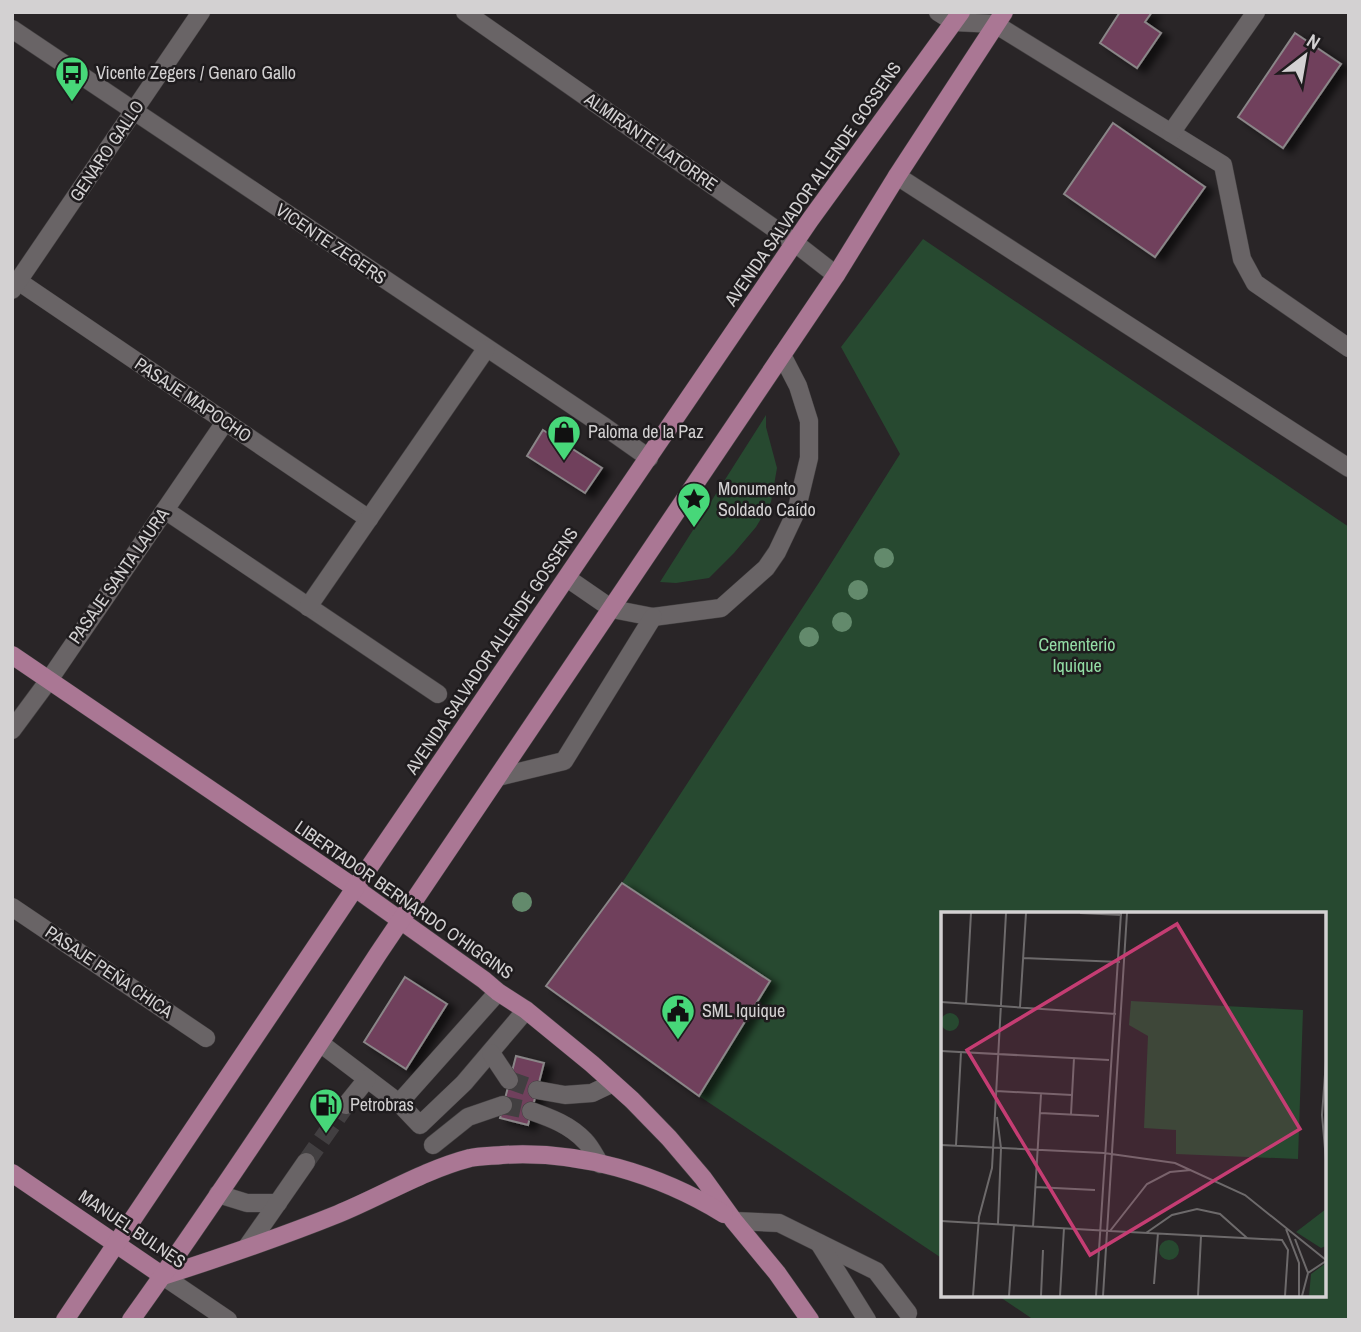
<svg xmlns="http://www.w3.org/2000/svg" width="1361" height="1332" viewBox="0 0 1361 1332" font-family="'Archivo Narrow',sans-serif">
	<style>
		.green { fill: #274930 }
		.building { fill: #703f5b; stroke: #8a8688; stroke-width: 2; filter: url(#shadow) }
		.lines { fill: none; stroke-linecap: round; stroke-linejoin: round }
		.minor-tunnel { stroke: #423f41; stroke-width: 18; stroke-dasharray: 18 9; stroke-linecap: butt }
		.minor-casing { stroke: #444142; stroke-width: 19 }
		.major-casing { stroke: #444142; stroke-width: 19 }
		.minor { stroke: #696466; stroke-width: 18 }
		.major { stroke: #aa7794; stroke-width: 18 }
		.tree { fill: #638a6c }
		.labels { text-anchor: middle; stroke-width: 5; stroke-linejoin: round; paint-order: stroke }
		.poi-label { font-size: 18px; fill: #d3d1d2; stroke: #1f1c1e; text-anchor: start }
		.street-label { font-size: 18px; fill: #d3d1d2; stroke: #1f1c1e }
		.park-label { font-size: 18px; fill: #93dda5; stroke: #1f1c1e }
		.inset-road { fill: none; stroke: #6d6a6b; stroke-width: 2 }
		.view { fill: #c53d73; fill-opacity: 0.15; stroke: #c53d73; stroke-width: 3.5 }
		.inset-edge { fill: none; stroke: #d3d1d2; stroke-width: 3.5 }
	</style>
	<defs>
		<filter id="shadow"><feDropShadow dx="8" dy="4.5" stdDeviation="3.5" flood-color="#0009"/></filter>
	</defs>
	<rect width="100%" height="100%" fill="#292527"/>
	<!-- green -->
	<g class="green">
		<polygon points="923,239 1349,527 1349,1320 1034,1320 997,1295 1324,1295 1324,914 943,914 943,1259 699,1096 770,981 622,883 820,581 900,454 841,347"/>
		<polygon points="766,415 766,427 777,468 771,502 756,527 734,553 709,578 676,583 660,582"/>
	</g>
	<!-- building -->
	<g class="building">
		<polygon points="1120,12 1152,12 1145,22 1161,33 1137,68 1100,43"/>
		<polygon points="1295,33 1341,64 1283,148 1238,117"/>
		<polygon points="1113,123 1205,187 1155,257 1064,194"/>
		<polygon points="543,430 602,468 585,493 527,456"/>
		<polygon points="622,883 770,981 699,1096 546,986"/>
		<polygon points="405,977 447,1004 406,1069 364,1042"/>
		<polygon points="516,1056 544,1063 528,1125 500,1118"/>
	</g>
	<g class="lines">
		<!-- minor-tunnel -->
		<g class="minor-tunnel">
			<polyline points="509,1080 537,1090"/>
			<polyline points="503,1105 531,1111"/>
			<polyline points="306,1162 346,1105"/>
		</g>
		<!-- minor casing -->
		<g class="minor-casing">
			<g id="minor">
				<polyline points="465,12 795,243 836,275"/>
				<polyline points="938,12 954,22 995,24 1223,165 1242,259 1255,283 1349,348"/>
				<polyline points="12,29 605,427 649,458"/>
				<polyline points="1171,133 1256,12"/>
				<polyline points="897,176 1349,468"/>
				<polyline points="18,281 369,519"/>
				<polyline points="12,290 201,12"/>
				<polyline points="165,510 438,694"/>
				<polyline points="567,578 612,609 653,617 721,608 766,568 777,552 796,512 809,458 809,421 798,386 782,355"/>
				<polyline points="308,607 486,349"/>
				<polyline points="12,730 49,680 225,422"/>
				<polyline points="498,777 564,761 653,617"/>
				<polyline points="12,907 206,1038"/>
				<polyline points="320,1043 399,1103 420,1125 464,1083 526,1010"/>
				<polyline points="491,1053 509,1080"/>
				<polyline points="537,1090 565,1095 592,1093 613,1083"/>
				<polyline points="399,1103 498,992"/>
				<polyline points="346,1105 367,1079"/>
				<path d="M531 1111C551 1118 570 1125 585 1141 591 1147 595 1156 600 1164"/>
				<polyline points="433,1145 468,1117 503,1105"/>
				<polyline points="218,1194 247,1203 278,1203"/>
				<polyline points="734,1221 779,1223 876,1271 908,1313"/>
				<polyline points="819,1243 867,1320"/>
				<polyline points="247,1247 306,1162"/>
				<polyline points="163,1276 228,1320"/>
			</g>
		</g>
		<!-- major casing -->
		<g class="major-casing">
			<g id="major">
				<polyline points="12,655 355,888 484,980 498,992 526,1010 592,1064 632,1100 669,1138 703,1178 734,1221 777,1273 810,1320"/>
				<polyline points="12,1173 163,1276"/>
				<path d="M163 1276C222 1257 281 1237 338 1214 382 1196 424 1170 470 1158 480 1156 492 1156 502 1155 579 1150 659 1174 724 1214"/>
				<polyline points="65,1320 355,888 810,220 961,12"/>
				<path d="M131 1320C217 1200 298 1077 378 954L836 275 897 176 1004 12"/>
			</g>
		</g>
		<!-- minor -->
		<use href="#minor" class="minor"/>
		<!-- major -->
		<use href="#major" class="major"/>
	</g>
	<!-- trees -->
	<g class="tree">
		<circle cx="884" cy="558" r="10"/>
		<circle cx="858" cy="590" r="10"/>
		<circle cx="842" cy="622" r="10"/>
		<circle cx="809" cy="637" r="10"/>
		<circle cx="522" cy="902" r="10"/>
	</g>
	<!-- icons -->
	<defs>
		<g id="bus-pin" transform="scale(1.75)"><path d="M0 17L-7.5 6A9.5 9.5 0 1 1 7.5 6Z" fill="#47d779" stroke="#1f1c1e"/><path d="M-5-6H5V4H4V6H2V4H-2V6H-4V4H-5ZM-3.5-4V0h7V-4ZM-3.5 1.2v1.5H-2V1.2ZM2 1.2v1.5H3.5V1.2Z" fill="#111"/></g>
		<g id="shop-pin" transform="scale(1.75)"><path d="M0 17L-7.5 6A9.5 9.5 0 1 1 7.5 6Z" fill="#47d779" stroke="#1f1c1e"/><path d="M-5-2.5h2.3a2.7 3.5 0 0 1 5.4 0H5L5.5 6h-11ZM-1.5-2.5h3a1.5 2.3 0 0 0-3 0Z" fill="#111"/></g>
		<g id="sight-pin" transform="scale(1.75)"><path d="M0 17L-7.5 6A9.5 9.5 0 1 1 7.5 6Z" fill="#47d779" stroke="#1f1c1e"/><path d="M0-6L1.8-2.2L6-1.7L2.9 1.2L3.7 5.4L0 3.3L-3.7 5.4L-2.9 1.2L-6-1.7L-1.8-2.2Z" fill="#111"/></g>
		<g id="civic-pin" transform="scale(1.75)"><path d="M0 17L-7.5 6A9.5 9.5 0 1 1 7.5 6Z" fill="#47d779" stroke="#1f1c1e"/><path d="M-.6-6.5H3V-4.5H.6V-3L4-1V1h2V6H-6V1h2V-1L-.6-3ZM-1.2 2.5V6h2.4V2.5Z" fill="#111"/></g>
		<g id="fuel-pin" transform="scale(1.75)"><path d="M0 17L-7.5 6A9.5 9.5 0 1 1 7.5 6Z" fill="#47d779" stroke="#1f1c1e"/><path d="M-5.5-6h7V0h2V4h1.3V-2.5L3-4.5l.8-.8L6-3V5H2.5V1h-1V6h-7ZM-4.2-4.7v3.2H.2V-4.7Z" fill="#111"/></g>
	</defs>
	<g fill-rule="evenodd">
		<use href="#bus-pin" x="72" y="73"/>
		<use href="#shop-pin" x="564" y="432"/>
		<use href="#sight-pin" x="694" y="499"/>
		<use href="#civic-pin" x="678" y="1011"/>
		<use href="#fuel-pin" x="326" y="1105"/>
	</g>
	<g class="labels">
		<!-- poi labels -->
		<g class="poi-label">
			<text x="96" y="79">Vicente Zegers / Genaro Gallo</text>
			<text x="588" y="438">Paloma de la Paz</text>
			<text x="718" y="495">Monumento<tspan x="718" dy="21">Soldado Caído</tspan></text>
			<text x="702" y="1017">SML Iquique</text>
			<text x="350" y="1111">Petrobras</text>
		</g>
		<!-- street labels -->
		<g class="street-label">
			<text transform="translate(651 142) rotate(35)" y="6">ALMIRANTE LATORRE</text>
			<text transform="translate(107 151) rotate(-56)" y="6">GENARO GALLO</text>
			<text transform="translate(813 184) rotate(-55)" y="6">AVENIDA SALVADOR ALLENDE GOSSENS</text>
			<text transform="translate(331 244) rotate(34)" y="6">VICENTE ZEGERS</text>
			<text transform="translate(193 400) rotate(34)" y="6">PASAJE MAPOCHO</text>
			<text transform="translate(119 576) rotate(-55)" y="6">PASAJE SANTA LAURA</text>
			<text transform="translate(492 651) rotate(-56)" y="6">AVENIDA SALVADOR ALLENDE GOSSENS</text>
			<text transform="translate(404 900) rotate(35)" y="6">LIBERTADOR BERNARDO O'HIGGINS</text>
			<text transform="translate(109 972) rotate(34)" y="6">PASAJE PEÑA CHICA</text>
			<text transform="translate(132 1229) rotate(34)" y="6">MANUEL BULNES</text>
		</g>
		<!-- park labels -->
		<g class="park-label">
			<text x="1077" y="651">Cementerio<tspan x="1077" dy="21">Iquique</tspan></text>
		</g>
	</g>
	<!-- overview -->
	<g transform="translate(941 912)">
		<rect width="385" height="385" fill="#292527"/>
		<path d="M190 89 362 98 357 247 235 242V218L203 216 207 124 188 113ZM0 110a9 9 0 1 1 18 0a9 9 0 1 1-18 0ZM385 297V334L380 336 355 320ZM218 338a10 10 0 1 1 20 0a10 10 0 1 1-20 0ZM385 351V384H368L370 362Z" fill="#274930"/>
		<path class="inset-road" d="M139 1 181 3M82 46 179 50M0 90 175 102M25 92 30 1M79 95 85 1M0 139 168 148M385 149 381 203 385 248M55 179 131 183M99 201 158 204M130 202 133 146M56 205 60 236 57 312M0 233 163 241 234 251 304 283 385 348M15 233 20 140M94 275 154 278M0 309 169 319M92 315 100 182M345 317 358 351V384M169 319 341 328 347 338 344 384M169 319 206 272 229 260 250 258M205 321 231 303 256 297 279 302 306 326M354 327 367 361M213 372 217 321M32 384 38 305 51 256 65 1M68 384 73 313M100 384 102 338M119 384 123 316M155 384 180 1M162 384 186 1M257 384 260 324M361 384 367 361 385 349"/>
		<path class="view" d="M236 12 359 217 149 343 26 138Z"/>
		<rect width="385" height="385" class="inset-edge"/>
	</g>
	<!-- border -->
	<rect width="1361" height="1332" fill="none" stroke="#d3d1d2" stroke-width="28"/>
	<!-- north arrow -->
	<g transform="translate(1305 56) rotate(31)" stroke="#1f1c1e" stroke-width="5" paint-order="stroke">
	<path d="M0-5L12 26L0 18L-12 26Z" fill="#d3d1d2"/>
	<text y="-10" font-size="19" font-weight="bold" text-anchor="middle" fill="#d3d1d2">N</text>
	</g>
</svg>
